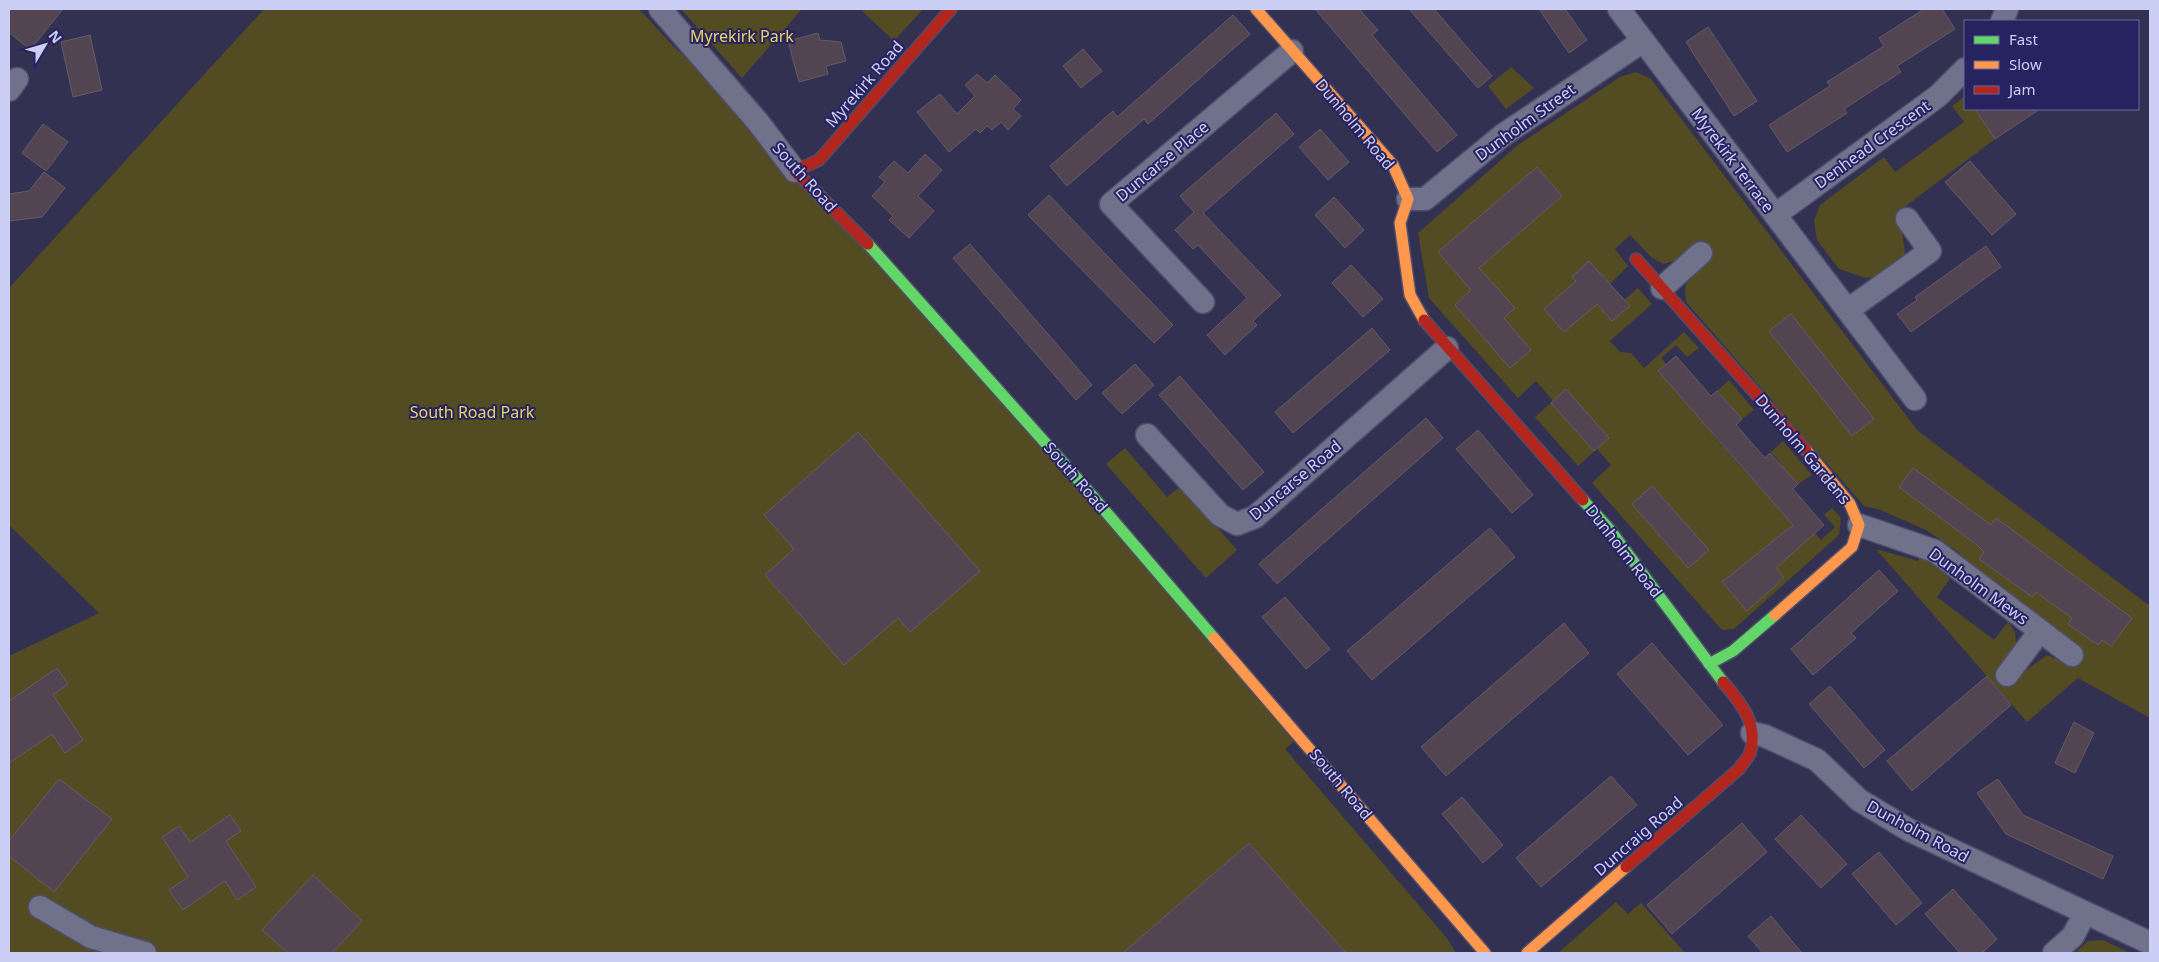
<svg xmlns="http://www.w3.org/2000/svg" width="2159" height="962" viewBox="0 0 2159 962" font-family="'Noto Sans',sans-serif">
	<style>
		.green { fill: #534c22 }
		.building { fill: #524551; stroke: #655a68 }
		.lines { fill: none; stroke-linecap: round; stroke-linejoin: round }
		.street-casing { stroke: #4f4d6b; stroke-width: 25 }
		.fast-casing { stroke: #4f4d6b; stroke-width: 14 }
		.slow-casing { stroke: #4f4d6b; stroke-width: 14 }
		.jam-casing { stroke: #4f4d6b; stroke-width: 14 }
		.street { stroke: #70718a; stroke-width: 22 }
		.fast { stroke: #63d668; stroke-width: 11 }
		.slow { stroke: #ff974d; stroke-width: 11 }
		.jam { stroke: #b3261e; stroke-width: 11 }
		.labels { text-anchor: middle; stroke-width: 4; stroke-linejoin: round; paint-order: stroke }
		.park-label { font-size: 16px; fill: #e6d561; stroke: #272360 }
		.street-label { font-size: 16px; fill: #cccff5; stroke: #272360 }
	</style>
	<rect width="100%" height="100%" fill="#333152"/>
	<!-- green -->
	<g class="green">
		<polygon points="264,9 639,9 673,46 758,122 1300,736 1285,749 1446,937 1456,953 1346,953 1249,843 1123,953 9,953 9,656 99,613 9,525 9,288"/>
		<polygon points="681,9 802,9 742,78"/>
		<polygon points="860,9 923,9 894,41"/>
		<polygon points="1511,67 1534,88 1506,109 1488,86"/>
		<path d="M1636 72 1651 79 1918 431 2150 606V718L2078 678 2027 722 1876 549 1918 561 1920 556 1935 564 1950 579 1937 597 1994 640 2008 622 2015 632 2016 644 1999 670 2016 683 2024 672 2047 655 2066 663 1961 560 1960 553 1926 530 1878 509 1864 506 1687 303C1680 279 1694 274 1711 258L1696 243 1674 261 1663 264 1651 257 1630 235 1615 249 1628 266 1610 284 1624 300 1638 288 1652 304 1610 341 1620 352 1631 353 1644 368 1684 332 1699 348 1687 357 1676 345 1661 358 1666 364 1658 371 1699 417 1706 411 1727 402 1717 391 1729 380 1754 410 1742 419 1731 407 1721 427 1713 435 1752 479 1761 472 1766 479 1782 465 1771 452 1783 441 1812 475 1798 484 1787 472 1779 493 1771 500 1806 540 1815 533 1821 540 1835 527 1824 515 1832 508 1841 518 1839 535 1734 629 1722 630 1592 483 1611 465 1597 449 1578 466 1535 417 1553 401 1536 381 1518 398 1429 298 1418 233 1518 145 1620 77Z"/>
		<polygon points="1965,96 1965,109 1975,109 1995,139 1899,211 1906,259 1884,276 1866,278 1839,269 1817,240 1814,221 1820,205 1884,157 1895,172 1964,122 1952,106"/>
		<polygon points="1125,448 1167,497 1181,486 1237,550 1206,578 1106,464"/>
		<polygon points="1616,902 1628,914 1641,903 1685,953 1558,953"/>
		<polygon points="2103,940 2130,953 2075,953 2088,941"/>
	</g>
	<!-- building -->
	<g class="building">
		<polygon points="9,9 63,9 30,50 9,32"/>
		<polygon points="1315,9 1359,9 1378,30 1372,35 1457,135 1437,152"/>
		<polygon points="1409,9 1434,9 1492,76 1478,88"/>
		<polygon points="1539,9 1565,9 1587,40 1569,53"/>
		<polygon points="1924,9 1942,9 1955,29 1897,66 1901,72 1844,109 1847,113 1787,152 1769,125 1830,86 1827,82 1884,46 1879,38"/>
		<polygon points="1233,15 1250,34 1148,124 1144,119 1067,186 1050,166 1113,111 1117,117"/>
		<polygon points="1708,27 1757,101 1734,116 1686,42"/>
		<polygon points="818,33 820,40 841,42 846,61 826,66 828,74 799,82 788,41"/>
		<polygon points="90,35 102,90 73,97 61,42"/>
		<polygon points="1083,49 1102,71 1081,88 1063,66"/>
		<polygon points="977,74 987,83 995,75 1021,100 1013,109 1021,116 1008,130 1001,122 992,130 987,126 980,133 976,129 949,152 917,112 940,94 957,114 975,96 965,85"/>
		<polygon points="1975,109 2040,109 1995,139"/>
		<polygon points="1276,113 1294,134 1203,213 1281,295 1253,321 1257,325 1225,355 1207,335 1247,298 1198,245 1193,249 1175,230 1194,212 1180,196"/>
		<polygon points="43,124 68,142 46,171 22,153"/>
		<polygon points="1320,129 1349,162 1328,180 1299,147"/>
		<polygon points="925,154 942,170 918,196 934,211 909,238 889,220 893,216 872,196 885,182 879,177 894,161 908,173"/>
		<polygon points="1970,161 2016,214 1992,235 1945,182"/>
		<polygon points="1537,167 1562,196 1479,268 1515,308 1504,318 1531,350 1510,368 1455,305 1471,290 1438,252"/>
		<polygon points="44,172 65,188 42,217 9,221 9,194 29,191"/>
		<polygon points="1049,195 1173,325 1154,343 1028,215"/>
		<polygon points="1334,197 1364,230 1345,248 1315,215"/>
		<polygon points="970,244 1092,385 1076,400 953,258"/>
		<polygon points="1986,246 2001,267 1911,332 1897,314 1917,300 1915,297"/>
		<polygon points="1589,261 1630,306 1612,321 1597,304 1564,332 1544,309 1576,281 1572,277"/>
		<polygon points="1351,265 1383,299 1363,317 1332,283"/>
		<polygon points="1791,314 1874,419 1852,436 1769,331"/>
		<polygon points="1372,328 1390,350 1293,433 1275,412"/>
		<polygon points="1676,356 1711,396 1717,391 1742,419 1736,425 1765,458 1770,453 1798,484 1793,489 1824,525 1776,568 1784,578 1747,611 1722,582 1793,525 1658,371"/>
		<polygon points="1135,364 1154,385 1122,414 1102,393"/>
		<polygon points="1180,376 1264,472 1243,490 1159,395"/>
		<polygon points="1566,389 1609,438 1594,451 1551,403"/>
		<polygon points="1426,418 1443,438 1277,584 1259,564"/>
		<polygon points="1478,430 1533,495 1512,513 1456,449"/>
		<polygon points="858,432 980,571 910,632 898,618 844,665 765,575 794,549 764,515"/>
		<polygon points="1913,468 1991,525 1996,518 2132,618 2111,646 2102,640 2098,645 2068,624 2072,618 2036,592 2032,597 1979,559 1984,552 1977,545 1899,487"/>
		<polygon points="1652,486 1709,550 1688,568 1632,504"/>
		<polygon points="1490,528 1515,557 1372,680 1347,651"/>
		<polygon points="1879,570 1898,591 1851,633 1856,638 1813,675 1791,649"/>
		<polygon points="1285,597 1330,649 1306,669 1262,617"/>
		<polygon points="1564,623 1589,653 1446,776 1421,747"/>
		<polygon points="1652,643 1723,725 1688,755 1617,674"/>
		<polygon points="57,668 68,684 53,695 83,740 65,753 52,734 9,763 9,701"/>
		<polygon points="1987,676 2011,705 1912,791 1887,761"/>
		<polygon points="1830,686 1885,750 1864,768 1809,704"/>
		<polygon points="2074,722 2094,733 2075,773 2055,763"/>
		<polygon points="1611,776 1637,805 1541,887 1516,858"/>
		<polygon points="59,779 112,819 54,892 9,856 9,841"/>
		<polygon points="1998,779 2023,815 2113,856 2103,879 2006,834 1977,793"/>
		<polygon points="1462,797 1503,845 1483,863 1442,814"/>
		<polygon points="230,815 241,831 226,841 256,887 237,900 225,881 183,910 169,890 188,877 162,837 179,826 190,842"/>
		<polygon points="1801,815 1847,864 1821,888 1775,839"/>
		<polygon points="1742,823 1767,852 1672,934 1647,905"/>
		<polygon points="1249,843 1346,953 1123,953"/>
		<polygon points="1879,852 1922,903 1896,925 1852,874"/>
		<polygon points="313,875 362,921 332,953 288,953 262,930"/>
		<polygon points="1953,889 1997,939 1982,953 1960,953 1925,914"/>
		<polygon points="1771,916 1802,953 1763,953 1748,936"/>
	</g>
	<g class="lines">
		<!-- street casing -->
		<g class="street-casing">
			<g id="street">
				<polyline points="660,9 758,122 795,171"/>
				<polyline points="1619,9 1915,399"/>
				<polyline points="2002,21 2007,9"/>
				<polyline points="9,90 17,79"/>
				<polyline points="1408,199 1425,199 1503,135 1643,41"/>
				<polyline points="1775,215 1938,96 1965,69"/>
				<polyline points="1662,288 1701,253"/>
				<polyline points="1203,302 1111,204 1292,51"/>
				<polyline points="1848,310 1930,251 1907,219"/>
				<polyline points="1147,435 1220,515 1237,524 1255,517 1447,348"/>
				<polyline points="1859,525 1935,551 2072,655"/>
				<polyline points="2007,675 2040,631"/>
				<polyline points="1752,733 1765,736 1817,760 1859,800 1909,830 2150,943"/>
				<polyline points="40,907 91,937 145,953"/>
				<polyline points="2054,953 2073,936 2085,913"/>
			</g>
		</g>
		<!-- fast casing -->
		<g class="fast-casing">
			<g id="fast">
				<polyline points="868,244 1082,484 1214,638"/>
				<polyline points="1583,500 1610,530 1723,682"/>
				<polyline points="1709,664 1733,651 1775,615"/>
			</g>
		</g>
		<!-- slow casing -->
		<g class="slow-casing">
			<g id="slow">
				<polyline points="1256,9 1393,165 1408,199 1400,223 1410,295 1424,320"/>
				<polyline points="1775,615 1852,547 1859,525 1850,504 1806,450"/>
				<polyline points="1214,638 1485,953"/>
				<polyline points="1527,953 1626,867"/>
			</g>
		</g>
		<!-- jam casing -->
		<g class="jam-casing">
			<g id="jam">
				<polyline points="868,244 795,171 819,160 951,9"/>
				<polyline points="1636,259 1806,450"/>
				<polyline points="1424,320 1583,500"/>
				<path d="M1626 867 1739 769C1742 764 1748 758 1750 753 1759 724 1740 702 1723 682"/>
			</g>
		</g>
		<!-- street -->
		<use href="#street" class="street"/>
		<!-- fast -->
		<use href="#fast" class="fast"/>
		<!-- slow -->
		<use href="#slow" class="slow"/>
		<!-- jam -->
		<use href="#jam" class="jam"/>
	</g>
	<g class="labels">
		<!-- park labels -->
		<g class="park-label">
			<text x="742" y="42">Myrekirk Park</text>
			<text x="472" y="418">South Road Park</text>
		</g>
		<!-- street labels -->
		<g class="street-label">
			<text transform="translate(864 84) rotate(-49)" y="6">Myrekirk Road</text>
			<text transform="translate(1525 122) rotate(-36)" y="6">Dunholm Street</text>
			<text transform="translate(1355 124) rotate(50)" y="6">Dunholm Road</text>
			<text transform="translate(1872 144) rotate(-36)" y="6">Denhead Crescent</text>
			<text transform="translate(1733 160) rotate(53)" y="6">Myrekirk Terrace</text>
			<text transform="translate(1162 161) rotate(-40)" y="6">Duncarse Place</text>
			<text transform="translate(805 177) rotate(48)" y="6">South Road</text>
			<text transform="translate(1803 449) rotate(50)" y="6">Dunholm Gardens</text>
			<text transform="translate(1076 477) rotate(49)" y="6">South Road</text>
			<text transform="translate(1295 480) rotate(-40)" y="6">Duncarse Road</text>
			<text transform="translate(1624 551) rotate(52)" y="6">Dunholm Road</text>
			<text transform="translate(1979 586) rotate(36)" y="6">Dunholm Mews</text>
			<text transform="translate(1341 784) rotate(50)" y="6">South Road</text>
			<text transform="translate(1918 831) rotate(28)" y="6">Dunholm Road</text>
			<text transform="translate(1638 836) rotate(-41)" y="6">Duncraig Road</text>
		</g>
	</g>
	<!-- border -->
	<rect width="2159" height="962" fill="none" stroke="#cccff5" stroke-width="20"/>
	<!-- legend -->
	<rect x="1964" y="20" width="175" height="90" fill="#272360" stroke="#69689c"/>
	<rect x="1974" y="36" width="25" height="8" fill="#63d668" stroke="#69689c"/>
	<text x="2009" y="45" font-size="15" fill="#cccff5">Fast</text>
	<rect x="1974" y="61" width="25" height="8" fill="#ff974d" stroke="#69689c"/>
	<text x="2009" y="70" font-size="15" fill="#cccff5">Slow</text>
	<rect x="1974" y="86" width="25" height="8" fill="#b3261e" stroke="#69689c"/>
	<text x="2009" y="95" font-size="15" fill="#cccff5">Jam</text>
	<!-- north arrow -->
	<g transform="translate(45 45) rotate(52)" stroke="#272360" stroke-width="4" paint-order="stroke">
	<path d="M0-4L9 19L0 12L-9 19Z" fill="#cccff5"/>
	<text y="-8" font-size="14" font-weight="bold" text-anchor="middle" fill="#cccff5">N</text>
	</g>
</svg>
